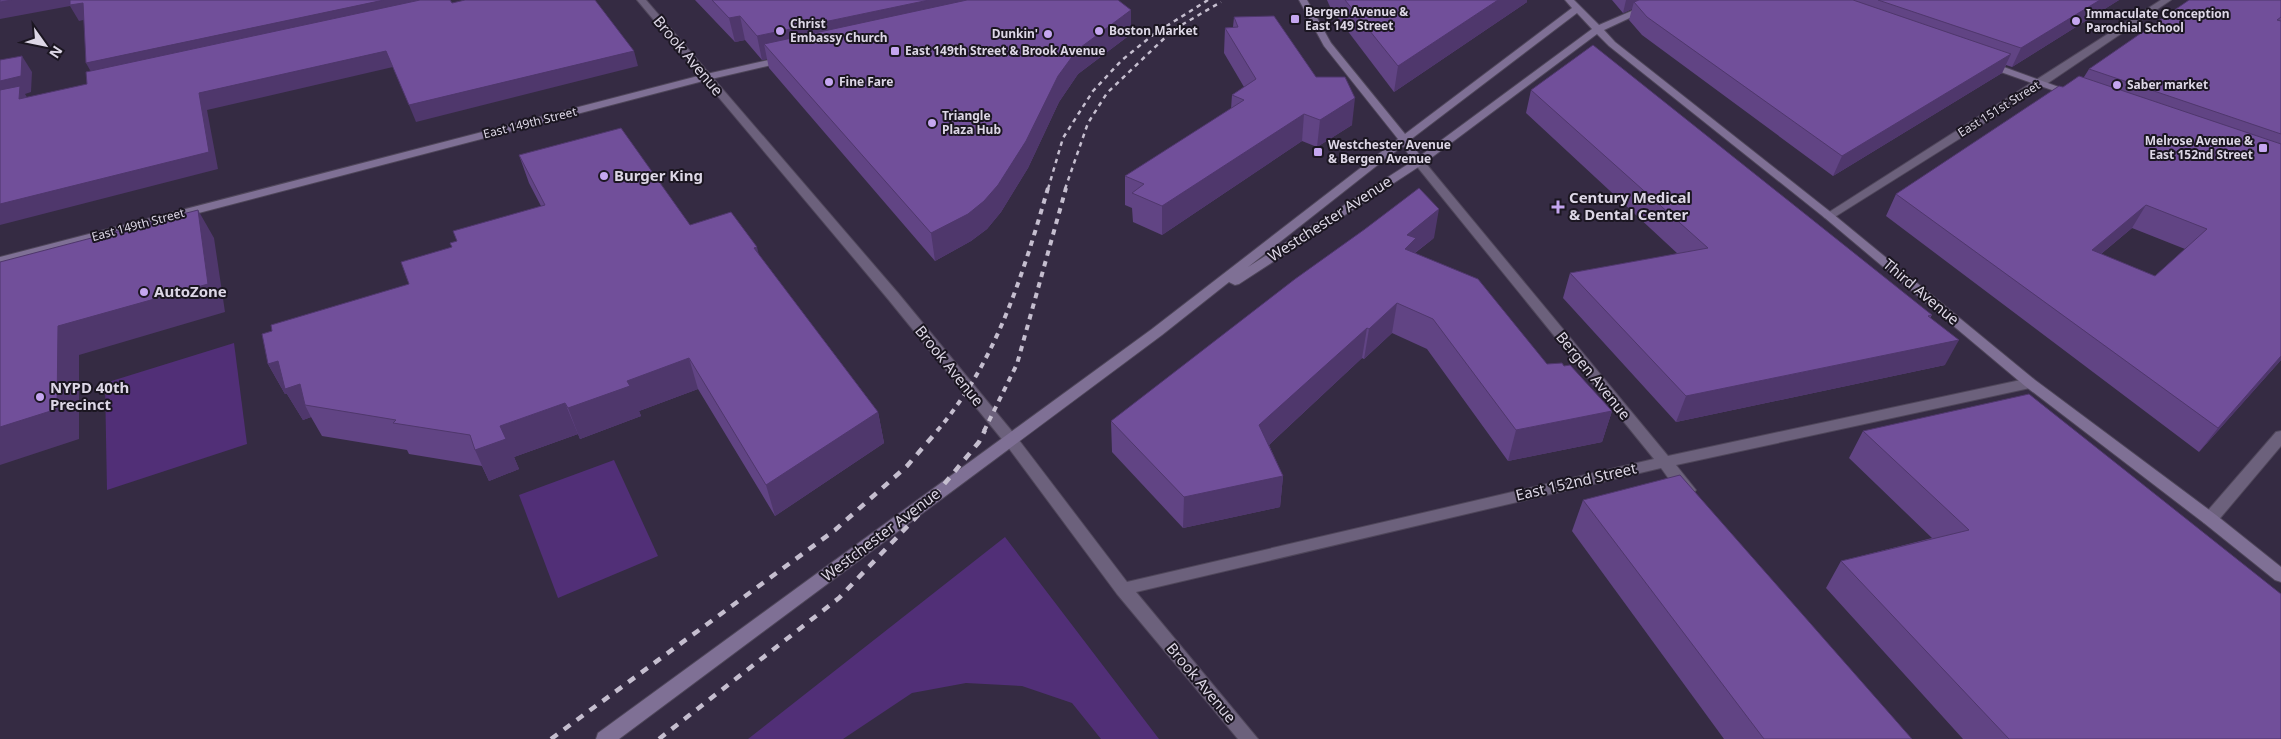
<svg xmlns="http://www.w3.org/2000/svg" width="2281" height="739" viewBox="0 0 2281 739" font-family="'Noto Sans',sans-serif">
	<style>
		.green { fill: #512f77 }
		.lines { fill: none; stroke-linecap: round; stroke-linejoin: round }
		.minor-casing { stroke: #4f465a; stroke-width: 2 }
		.secondary-casing { stroke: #4f465a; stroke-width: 2 }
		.minor { fill: #6c617c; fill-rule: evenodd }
		.secondary { fill: #7f7095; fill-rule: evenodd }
		.rail-far2 { stroke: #c5becf; stroke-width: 2.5; stroke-dasharray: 4.5 4.5; stroke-linecap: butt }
		.rail-far1 { stroke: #c5becf; stroke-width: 4; stroke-dasharray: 5.5 5.5; stroke-linecap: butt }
		.rail { stroke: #c5becf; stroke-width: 4.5; stroke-dasharray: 8 8; stroke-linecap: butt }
		.wall { fill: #614484; fill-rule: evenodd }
		.shaded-wall { fill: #4f376c }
		.building { fill: #714f9a; stroke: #4f376c; fill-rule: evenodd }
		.poi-dot { fill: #c5a6f0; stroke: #1b1621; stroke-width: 2 }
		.labels { text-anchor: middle; stroke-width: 4; stroke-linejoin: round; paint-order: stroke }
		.far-poi-label { font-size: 12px; font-weight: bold; fill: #ddd7e6; stroke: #1b1621; text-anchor: start }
		.far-street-label { font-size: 12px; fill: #ddd7e6; stroke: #1b1621 }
		.street-label { font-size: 15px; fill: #ddd7e6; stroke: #1b1621 }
		.poi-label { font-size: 15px; font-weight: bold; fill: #ddd7e6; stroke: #1b1621; text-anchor: start }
	</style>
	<rect width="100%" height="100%" fill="#352b43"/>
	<!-- green -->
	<g class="green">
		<polygon points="234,343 247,444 107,490 105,383"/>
		<polygon points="614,460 658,556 558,598 519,495"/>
		<polygon points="1005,537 1159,739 1101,739 1072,703 1022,686 966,683 912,693 843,739 748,739"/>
	</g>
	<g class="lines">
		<!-- minor casing -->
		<g class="minor-casing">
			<g id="minor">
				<path d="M637 0H646L898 293 1015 435 1127 582 1654 459 1415 164V160H1423L1668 456 2030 378 2037 383 2030 388 1676 465 1696 490 1693 494C1679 498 1669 478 1661 468L1136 592 1258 739H1238L1117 594 1005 443 888 299Z"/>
				<polygon points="2161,0 2171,0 2045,85 1833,218 1825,218 1823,216"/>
				<polygon points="2281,431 2281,446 2216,523 2204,523 2202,519 2204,515 2276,432"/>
			</g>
		</g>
		<!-- secondary casing -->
		<g class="secondary-casing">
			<g id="secondary">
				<path d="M1299 0H1307L1331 43 1405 134 1572 8 1565 0H1574L1599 25 1657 0H1668L1604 30 1615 42 1833 214 2035 380 2216 515 2281 567V582L2275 580 2204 523 2025 386 1825 218 1609 46 1597 34 1423 164 1239 284 1235 285 1229 282 1162 335 619 739H596L598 733 1152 329 1398 139 1324 46ZM1577 13 1592 29 1420 156 1410 140ZM1403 146 1413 161 1248 267 1384 160Z"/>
				<polygon points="786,56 789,57 789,61 707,80 0,265 0,257 702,75"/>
				<polygon points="1984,62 1990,62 2078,94 2073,97 2069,96 1984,66"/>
			</g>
		</g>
		<!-- minor -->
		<use href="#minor" class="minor"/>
		<!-- secondary -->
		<use href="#secondary" class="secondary"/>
		<!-- rail-far2 -->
		<g class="rail-far2">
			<polyline points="1048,189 1063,138 1093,91 1122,60 1154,34 1208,0"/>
			<polyline points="1065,189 1088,123 1107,93 1173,30 1221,2"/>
		</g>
		<!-- rail-far1 -->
		<g class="rail-far1">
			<path d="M937 431C997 361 1023 274 1048 188"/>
			<polyline points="984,431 1017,364 1066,188"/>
		</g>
		<!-- rail -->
		<g class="rail">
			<polyline points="551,739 835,530 907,466 938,430"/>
			<polyline points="659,739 839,598 922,511 979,442 985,430"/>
		</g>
	</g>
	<!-- wall -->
	<g class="wall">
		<polygon points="695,0 1118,0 1131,34 1078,74 1059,102 1028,168 1001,212 987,229 971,241 935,261 769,68 767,59 762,60 745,40 735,42"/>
		<polygon points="1327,0 1527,0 1527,2 1394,92 1331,9"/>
		<polygon points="1612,0 2119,0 2012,67 2006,65 2002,73 1833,176 1642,35 1629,20 1632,9 1623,13"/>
		<path d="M2281 0V360L2199 452 1886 216 1896 194 2063 87 2084 77 2089 69ZM2132 228 2185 249 2155 276 2101 254Z"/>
		<polygon points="1234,17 1316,77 1352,125 1317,147 1302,141 1162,235 1133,222 1132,208 1125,205 1125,176 1231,109 1232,95 1244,87 1224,53 1225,28 1233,27"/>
		<polygon points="1531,90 1932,315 1930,318 1945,365 1676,422 1563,298 1570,273 1678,254 1526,113"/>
		<polygon points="519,155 690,225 759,255 878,412 884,443 775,516 698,389 639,411 641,416 580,439 578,434 514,457 519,469 489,481 482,466 409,454 407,450 322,436 311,417 303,420 287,394 285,394 268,364 409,284 452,247 457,241 541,206 529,183"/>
		<polygon points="1434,238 1415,253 1547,364 1564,366 1612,411 1602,442 1508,461 1427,349 1392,333 1364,359 1362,358 1269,445 1283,476 1280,507 1183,528 1112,452 1111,421"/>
		<polygon points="1863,431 2281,739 1963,739 1826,588 1841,561 1932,538 1849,458"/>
		<polygon points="1583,500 1912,739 1724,739 1572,531"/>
	</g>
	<!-- shaded-wall -->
	<g class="shaded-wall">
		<polygon points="12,0 76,0 83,3 92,18 79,21 70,6 0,19 0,21 0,2"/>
		<polygon points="384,0 448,0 95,79 86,63"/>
		<polygon points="929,0 1042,0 764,44 767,59 762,60 757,36"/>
		<polygon points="1498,0 1527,0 1527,2 1394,92 1398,66"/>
		<polygon points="1626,0 1652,0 1634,2 1632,9 1623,13"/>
		<polygon points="2100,0 2119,0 2012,67 2021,48"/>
		<polygon points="1131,10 1131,34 1078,74 1059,102 1028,168 1001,212 987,229 971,241 935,261 931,233 1058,76 1077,50"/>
		<polygon points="740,16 745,40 735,42 729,18"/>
		<polygon points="386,51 393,67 207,110 218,169 0,225 0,204 199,93"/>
		<polygon points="634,51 638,66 416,122 409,105"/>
		<polygon points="2011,54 2002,73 1833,176 1842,156"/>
		<polygon points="22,56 32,72 31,92 25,94 30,102 0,101 0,81"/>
		<polygon points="1355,98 1352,125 1317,147 1320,120"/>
		<polygon points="1304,114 1302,141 1162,235 1162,206"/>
		<polygon points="2146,205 2132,228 2078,273 2092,250"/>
		<polygon points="1439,209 1434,238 1413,254 1400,278 1407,235"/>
		<polygon points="198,210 214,238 225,312 79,355 79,439 0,465 0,427 58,326"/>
		<polygon points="757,247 764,276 754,248"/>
		<polygon points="1397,303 1392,333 1364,359 1369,329"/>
		<polygon points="1367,328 1362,358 1257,456 1259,425"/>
		<polygon points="1959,340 1945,365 1676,422 1686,396"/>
		<polygon points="2281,356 2281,360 2199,452 2218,428"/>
		<polygon points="689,358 698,389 639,411 641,416 580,439 568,408 627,381"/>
		<polygon points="278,361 300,384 305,405 311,417 303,420 287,394 285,394 268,364"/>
		<polygon points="565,403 578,434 514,457 519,469 489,481 475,450 500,426"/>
		<polygon points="1612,411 1602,442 1508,461 1516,430"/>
		<polygon points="878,412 884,443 775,516 766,485"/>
		<polygon points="1283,476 1280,507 1183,528 1184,497"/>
	</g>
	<!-- building -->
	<g class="building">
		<polygon points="0,0 12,0 0,2"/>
		<polygon points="70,0 384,0 86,63 83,3 70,5"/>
		<polygon points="420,0 450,0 452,3 465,0 595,0 634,51 409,105 386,51 199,93 209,152 0,204 0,90 20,86 19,99 87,84 86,72"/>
		<polygon points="712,0 929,0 757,36 740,16 729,18"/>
		<polygon points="967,0 1118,0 1131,10 1077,50 1058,76 1026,141 998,185 984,201 968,214 931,233 764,44"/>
		<polygon points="1345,0 1498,0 1398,66"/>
		<polygon points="1639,0 1853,0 2011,54 1842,156 1647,17 1634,2"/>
		<polygon points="1878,0 2100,0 2021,48"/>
		<polygon points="2189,0 2281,0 2281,17 2277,20 2281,21 2281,134 2089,69"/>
		<polygon points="1274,16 1316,77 1345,77 1355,98 1320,120 1304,114 1162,206 1132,193 1144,184 1125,176 1244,100 1232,95 1256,79 1225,28 1238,27 1234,17"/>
		<polygon points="1593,45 1932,315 1928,316 1959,340 1686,396 1570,273 1708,248 1531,90"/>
		<polygon points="22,56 21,76 0,81 0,60"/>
		<path d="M2079 76 2281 144V356L2218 428 1896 194 2059 86 2063 87ZM2146 205 2207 229 2155 276 2092 250Z"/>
		<polygon points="621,128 690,225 731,212 757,247 754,248 878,412 766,485 689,358 627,381 630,386 568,408 565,403 500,426 506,439 475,450 470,435 393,423 396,420 305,405 300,384 285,389 278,361 268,364 262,334 272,331 271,325 409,284 401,262 452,247 450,243 457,241 453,231 545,205 519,155"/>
		<polygon points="1419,188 1439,209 1407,235 1416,238 1405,249 1478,279 1547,364 1562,363 1564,366 1570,365 1612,411 1516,430 1433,319 1397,303 1369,329 1367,328 1259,425 1283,476 1184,497 1111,421 1295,279 1365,229"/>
		<polygon points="198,210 208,284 58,326 57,409 0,427 0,262"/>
		<polygon points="2029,394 2281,594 2281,739 2009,739 1841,561 1969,530 1863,431"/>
		<polygon points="1680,475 1912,739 1764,739 1583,500"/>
	</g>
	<!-- markers -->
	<g class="poi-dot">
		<rect x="1290" y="14" width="10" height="10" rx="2.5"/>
		<circle cx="2076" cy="21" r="5"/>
		<circle cx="780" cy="31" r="5"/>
		<circle cx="1099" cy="31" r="5"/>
		<circle cx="1048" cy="34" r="5"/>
		<rect x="890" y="46" width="10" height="10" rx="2.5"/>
		<circle cx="829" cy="82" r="5"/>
		<circle cx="2117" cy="85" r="5"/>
		<circle cx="932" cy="123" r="5"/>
		<rect x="2258" y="143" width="10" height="10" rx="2.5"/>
		<rect x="1313" y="147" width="10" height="10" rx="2.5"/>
		<circle cx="604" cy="176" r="5"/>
		<path d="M1555.5 199.5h5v5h5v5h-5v5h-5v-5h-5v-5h5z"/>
		<circle cx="144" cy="292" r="5"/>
		<circle cx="40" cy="397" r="5"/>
	</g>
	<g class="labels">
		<!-- far-poi labels -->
		<g class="far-poi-label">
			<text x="1305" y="16">Bergen Avenue &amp;<tspan x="1305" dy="14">East 149 Street</tspan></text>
			<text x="2086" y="18">Immaculate Conception<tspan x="2086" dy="14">Parochial School</tspan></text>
			<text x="790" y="28">Christ<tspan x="790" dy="14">Embassy Church</tspan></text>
			<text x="1109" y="35">Boston Market</text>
			<text x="1038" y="38" text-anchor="end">Dunkin'</text>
			<text x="905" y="55">East 149th Street &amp; Brook Avenue</text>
			<text x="839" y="86">Fine Fare</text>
			<text x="2127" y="89">Saber market</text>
			<text x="942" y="120">Triangle<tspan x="942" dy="14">Plaza Hub</tspan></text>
			<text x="2253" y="145" text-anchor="end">Melrose Avenue &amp;<tspan x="2253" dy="14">East 152nd Street</tspan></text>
			<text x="1328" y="149">Westchester Avenue<tspan x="1328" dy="14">&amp; Bergen Avenue</tspan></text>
		</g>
		<!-- far-street labels -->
		<g class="far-street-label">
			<text transform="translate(1999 109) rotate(-32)" y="4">East 151st Street</text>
			<text transform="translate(530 123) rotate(-14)" y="4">East 149th Street</text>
			<text transform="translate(138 225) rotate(-15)" y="4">East 149th Street</text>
		</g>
		<!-- street labels -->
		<g class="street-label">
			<text transform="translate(688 56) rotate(50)" y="5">Brook Avenue</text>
			<text transform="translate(1330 219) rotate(-33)" y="5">Westchester Avenue</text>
			<text transform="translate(1921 292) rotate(40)" y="5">Third Avenue</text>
			<text transform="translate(949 366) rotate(51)" y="5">Brook Avenue</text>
			<text transform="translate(1593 376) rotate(51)" y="5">Bergen Avenue</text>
			<text transform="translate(1576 482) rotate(-13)" y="5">East 152nd Street</text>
			<text transform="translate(881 535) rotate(-37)" y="5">Westchester Avenue</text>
			<text transform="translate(1201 683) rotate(50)" y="5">Brook Avenue</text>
		</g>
		<!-- poi labels -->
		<g class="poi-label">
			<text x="614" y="181">Burger King</text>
			<text x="1569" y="203">Century Medical<tspan x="1569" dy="17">&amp; Dental Center</tspan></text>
			<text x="154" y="297">AutoZone</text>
			<text x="50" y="393">NYPD 40th<tspan x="50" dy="17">Precinct</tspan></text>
		</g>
	</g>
	<!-- north arrow -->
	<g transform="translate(45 45) rotate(123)" stroke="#1b1621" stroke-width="4" paint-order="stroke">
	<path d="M0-4L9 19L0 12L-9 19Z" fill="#ddd7e6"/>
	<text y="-8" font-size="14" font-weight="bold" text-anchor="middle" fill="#ddd7e6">N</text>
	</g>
</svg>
